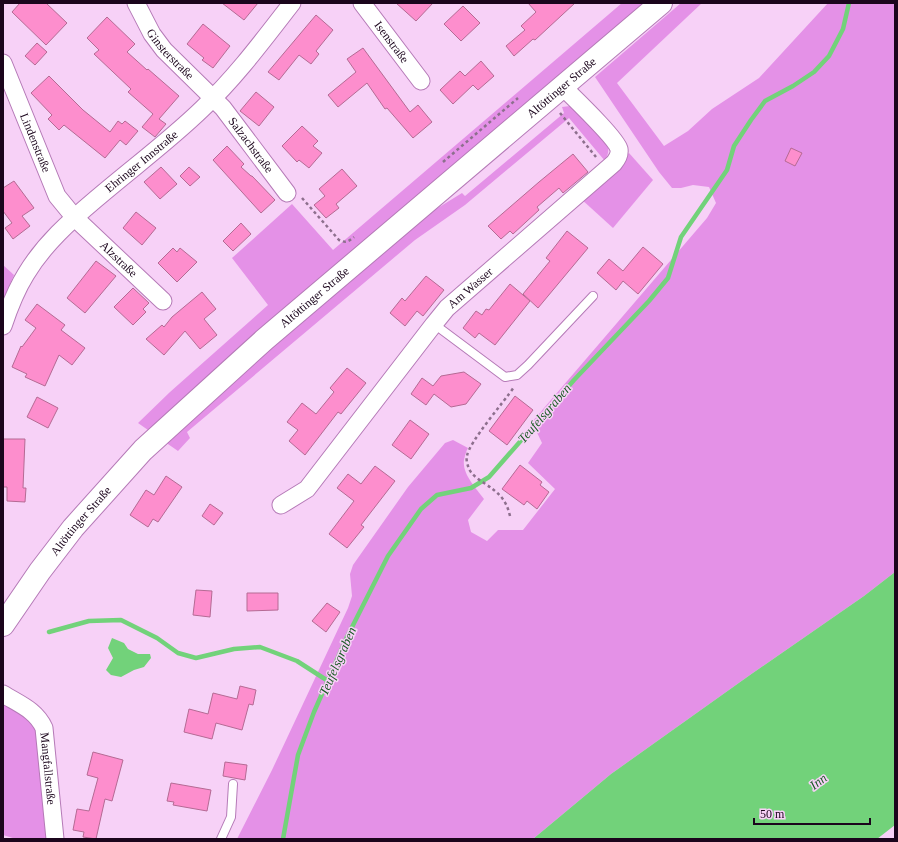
<svg xmlns="http://www.w3.org/2000/svg" width="898" height="842" viewBox="0 0 898 842" font-family="'Times New Roman',serif">
	<style>
		.green { fill: #e491e7 }
		.water { fill: #72d27a }
		.lines { fill: none; stroke-linecap: round; stroke-linejoin: round }
		.stream { stroke: #72d27a; stroke-width: 4.5 }
		.building { fill: #fd8ecd; stroke: #b56a94 }
		.lane-casing { stroke: #b57ab7; stroke-width: 10 }
		.street-casing { stroke: #b57ab7; stroke-width: 19 }
		.secondary-casing { stroke: #b57ab7; stroke-width: 24 }
		.path { stroke: #8d6f8d; stroke-width: 2.5; stroke-dasharray: 3 3; stroke-linecap: butt }
		.lane { stroke: #fff; stroke-width: 8 }
		.street { stroke: #fff; stroke-width: 17 }
		.secondary { stroke: #fff; stroke-width: 22 }
		.labels { text-anchor: middle; stroke-width: 3; stroke-linejoin: round; paint-order: stroke }
		.street-label { font-size: 12px; fill: #1b051c; stroke: #f7d1f7 }
		.water-label { font-size: 13px; font-style: italic; fill: #195b23; stroke: #f7d1f7 }
	</style>
	<rect width="100%" height="100%" fill="#f7d1f7"/>
	<!-- green -->
	<g class="green">
		<polygon points="622,3 648,3 148,430 138,423 170,392 268,305 232,258 292,204 333,250"/>
		<path d="M681 3H702L617 83 664 146 688 131 712 109 759 78 828 3H895V572L864 596 750 675 611 774 533 839H237L272 770 348 608 352 596 350 574 353 565 408 487 445 443 453 440 468 448C466 451 465 456 464 460 462 474 476 488 484 499L468 520 471 532 487 541 498 530H523L555 489 528 463 542 443 532 422 707 218 716 203 709 187 693 185 681 188H672L659 172 595 77Z"/>
		<path d="M570 106C580 110 605 138 608 148 609 153 607 156 605 161L569 118 465 205 415 240 187 432 190 438 178 451 165 442 251 363 428 214 462 193 465 196 564 113 562 107Z"/>
		<polygon points="629,153 653,180 613,228 580,198"/>
		<polygon points="3,265 14,275 3,300"/>
		<polygon points="3,704 30,719 37,729 47,839 16,839 3,835"/>
	</g>
	<!-- water -->
	<g class="water">
		<polygon points="895,572 895,825 877,839 533,839 611,774 750,675 864,596"/>
		<polygon points="112,638 124,643 128,649 138,654 150,654 151,658 144,667 134,670 121,677 111,675 106,670 113,658 108,648"/>
	</g>
	<g class="lines">
		<!-- stream -->
		<g class="stream">
			<polyline points="49,632 89,621 121,620 157,638 178,653 196,658 234,649 260,647 297,661 328,681"/>
			<polyline points="283,839 298,755 314,712 347,637 388,556 421,509 437,495 471,488 489,477 574,380 649,301 668,278 681,237 727,170 734,146 751,120 765,101 793,86 814,72 829,56 843,29 849,3"/>
		</g>
	</g>
	<!-- building -->
	<g class="building">
		<polygon points="20,3 46,3 67,23 46,45 12,12"/>
		<polygon points="222,3 258,3 244,20"/>
		<polygon points="396,3 433,3 416,21"/>
		<polygon points="528,3 575,3 535,40 533,39 514,56 506,46 525,30 521,26 536,12"/>
		<polygon points="463,6 480,23 461,41 444,24"/>
		<polygon points="316,15 333,30 316,51 319,54 311,64 299,55 279,80 268,72"/>
		<polygon points="107,17 135,44 127,52 147,70 148,69 179,96 159,119 166,124 155,137 142,127 153,114 128,92 131,89 94,54 99,50 87,38"/>
		<polygon points="203,24 230,46 213,68 202,60 204,58 187,44"/>
		<polygon points="37,43 47,52 35,65 25,56"/>
		<polygon points="363,48 410,112 418,105 432,122 413,138 387,108 385,109 367,83 338,107 328,95 356,72 347,59"/>
		<polygon points="481,61 494,76 478,90 473,85 453,104 440,90 460,71 465,76"/>
		<polygon points="49,76 83,110 110,132 118,121 122,124 125,121 138,131 126,145 120,140 105,158 64,125 59,130 48,119 52,115 31,93"/>
		<polygon points="256,92 274,107 259,126 240,111"/>
		<polygon points="302,126 318,141 313,146 322,153 309,168 299,160 297,162 282,146"/>
		<polygon points="227,146 244,164 241,167 251,176 252,176 275,200 261,213 213,160"/>
		<polygon points="791,148 802,153 795,166 785,161"/>
		<polygon points="573,154 588,172 563,193 559,188 537,207 539,210 513,234 510,231 501,239 488,226 539,182"/>
		<polygon points="161,167 177,184 160,199 144,182"/>
		<polygon points="189,167 200,177 190,186 180,176"/>
		<polygon points="342,169 357,186 336,204 339,208 326,218 314,205 325,196 319,189"/>
		<polygon points="14,181 34,208 22,216 30,226 13,239 5,228 12,223 3,211 3,188"/>
		<polygon points="136,212 156,228 142,245 123,228"/>
		<polygon points="241,223 251,234 233,251 223,241"/>
		<polygon points="567,231 588,248 538,308 523,294 550,261 546,258"/>
		<polygon points="643,247 663,264 638,294 623,281 616,290 597,273 609,259 623,271"/>
		<polygon points="173,248 177,252 180,248 197,262 177,282 158,263"/>
		<polygon points="96,261 116,276 85,313 67,298"/>
		<polygon points="426,276 444,290 423,316 417,311 405,326 390,313 402,298 405,301"/>
		<polygon points="510,284 530,301 495,345 479,333 475,338 463,328 476,311 482,315 486,309 489,310"/>
		<polygon points="133,288 149,303 143,309 146,312 133,325 114,307"/>
		<polygon points="202,292 216,309 204,319 217,335 200,349 185,331 164,355 146,339 162,325 164,327 172,317"/>
		<polygon points="37,304 65,325 61,330 85,348 72,365 59,355 45,386 25,377 27,374 12,367 21,346 22,347 36,328 25,320"/>
		<polygon points="347,368 366,383 341,414 338,412 305,455 289,441 298,430 287,422 302,403 316,414 334,392 330,388"/>
		<polygon points="464,372 481,384 466,404 451,407 434,394 426,405 411,394 422,378 433,386 441,376"/>
		<polygon points="515,396 533,410 507,445 489,431"/>
		<polygon points="37,397 58,408 48,428 27,417"/>
		<polygon points="410,420 429,434 411,459 392,445"/>
		<polygon points="3,439 25,439 23,488 26,488 25,502 7,501 7,487 3,487"/>
		<polygon points="520,465 542,482 540,485 549,492 537,509 527,501 524,505 502,489"/>
		<polygon points="375,466 395,481 361,525 364,527 347,548 329,534 354,501 337,488 348,474 361,484"/>
		<polygon points="166,476 182,487 158,522 153,519 148,527 130,515 146,490 154,495"/>
		<polygon points="210,504 223,513 214,525 202,516"/>
		<polygon points="196,590 212,591 210,617 193,615"/>
		<polygon points="247,593 278,593 278,610 247,611"/>
		<polygon points="327,603 340,612 326,632 312,621"/>
		<polygon points="240,686 256,690 253,705 249,704 242,730 216,723 212,739 184,732 189,709 208,714 213,693 237,699"/>
		<polygon points="93,752 123,760 112,801 105,799 96,839 83,837 84,832 73,830 77,809 89,811 98,778 87,775"/>
		<polygon points="225,762 247,765 245,780 223,776"/>
		<polygon points="171,783 211,790 207,811 173,805 174,802 167,801"/>
	</g>
	<g class="lines">
		<!-- lane casing -->
		<g class="lane-casing">
			<g id="lane">
				<polyline points="434,324 505,377 517,375 528,365 593,296"/>
				<polyline points="221,839 231,817 233,784"/>
			</g>
		</g>
		<!-- street casing -->
		<g class="street-casing">
			<g id="street">
				<path id="s1" d="M136 3 152 34 164 50 223 108 287 193"/>
				<path id="s2" d="M362 3 421 81"/>
				<path id="s3" d="M3 63 57 196 75 218 163 301"/>
				<path id="s4" d="M3 326C9 308 16 290 26 274 44 244 70 221 96 199 131 169 169 141 202 109 236 77 264 39 292 3"/>
				<path id="s5" d="M281 505 307 489 434 324 447 308 614 163C617 159 620 155 619 149 616 138 574 98 563 87"/>
				<path id="s6" d="M3 694C19 704 36 710 44 728L55 839"/>
			</g>
		</g>
		<!-- secondary casing -->
		<g class="secondary-casing">
			<g id="secondary">
				<path id="s7" d="M3 625 40 571 73 528 143 450 264 340 661 3"/>
			</g>
		</g>
		<!-- path -->
		<g class="path">
			<polyline points="560,113 596,157"/>
			<polyline points="443,162 518,98"/>
			<path d="M302 198 339 240C346 243 348 242 354 237"/>
			<path d="M510 516C506 499 499 493 484 483 478 479 470 474 468 466 467 463 466 459 467 456 469 442 504 402 514 387"/>
		</g>
		<!-- lane -->
		<use href="#lane" class="lane"/>
		<!-- street -->
		<use href="#street" class="street"/>
		<!-- secondary -->
		<use href="#secondary" class="secondary"/>
	</g>
	<g class="labels">
		<!-- street labels -->
		<g class="street-label">
			<text dy="4" stroke="none"><textPath href="#s2" startOffset="49">Isenstraße</textPath></text>
			<text dy="4" stroke="none"><textPath href="#s1" startOffset="62">Ginsterstraße</textPath></text>
			<text dy="4" stroke="none"><textPath href="#s7" startOffset="778">Altöttinger Straße</textPath></text>
			<text dy="4" stroke="none"><textPath href="#s3" startOffset="86">Lindenstraße</textPath></text>
			<text dy="4" stroke="none"><textPath href="#s1" startOffset="184">Salzachstraße</textPath></text>
			<text dy="4" stroke="none"><textPath href="#s4" startOffset="219">Ehringer Innstraße</textPath></text>
			<text dy="4" stroke="none"><textPath href="#s3" startOffset="232">Alzstraße</textPath></text>
			<text dy="4" stroke="none"><textPath href="#s5" startOffset="290">Am Wasser</textPath></text>
			<text dy="4" stroke="none"><textPath href="#s7" startOffset="454">Altöttinger Straße</textPath></text>
			<text dy="4" stroke="none"><textPath href="#s7" startOffset="130">Altöttinger Straße</textPath></text>
			<text dy="4" stroke="none"><textPath href="#s6" startOffset="95">Mangfallstraße</textPath></text>
		</g>
		<!-- water labels -->
		<g class="water-label">
			<text transform="translate(544 413) rotate(-49)" y="5">Teufelsgraben</text>
			<text transform="translate(337 661) rotate(-66)" y="5">Teufelsgraben</text>
			<text transform="translate(818 781) rotate(-37)" y="5">Inn</text>
		</g>
	</g>
	<!-- border -->
	<rect width="898" height="842" fill="none" stroke="#1b051c" stroke-width="8"/>
	<!-- scale -->
	<path d="M754 818v6h116v-6" fill="none" stroke="#1b051c" stroke-width="2"/>
	<text x="760" y="818" font-size="12" fill="#1b051c" stroke="#f7d1f7" stroke-width="3" paint-order="stroke">50 m</text>
</svg>
